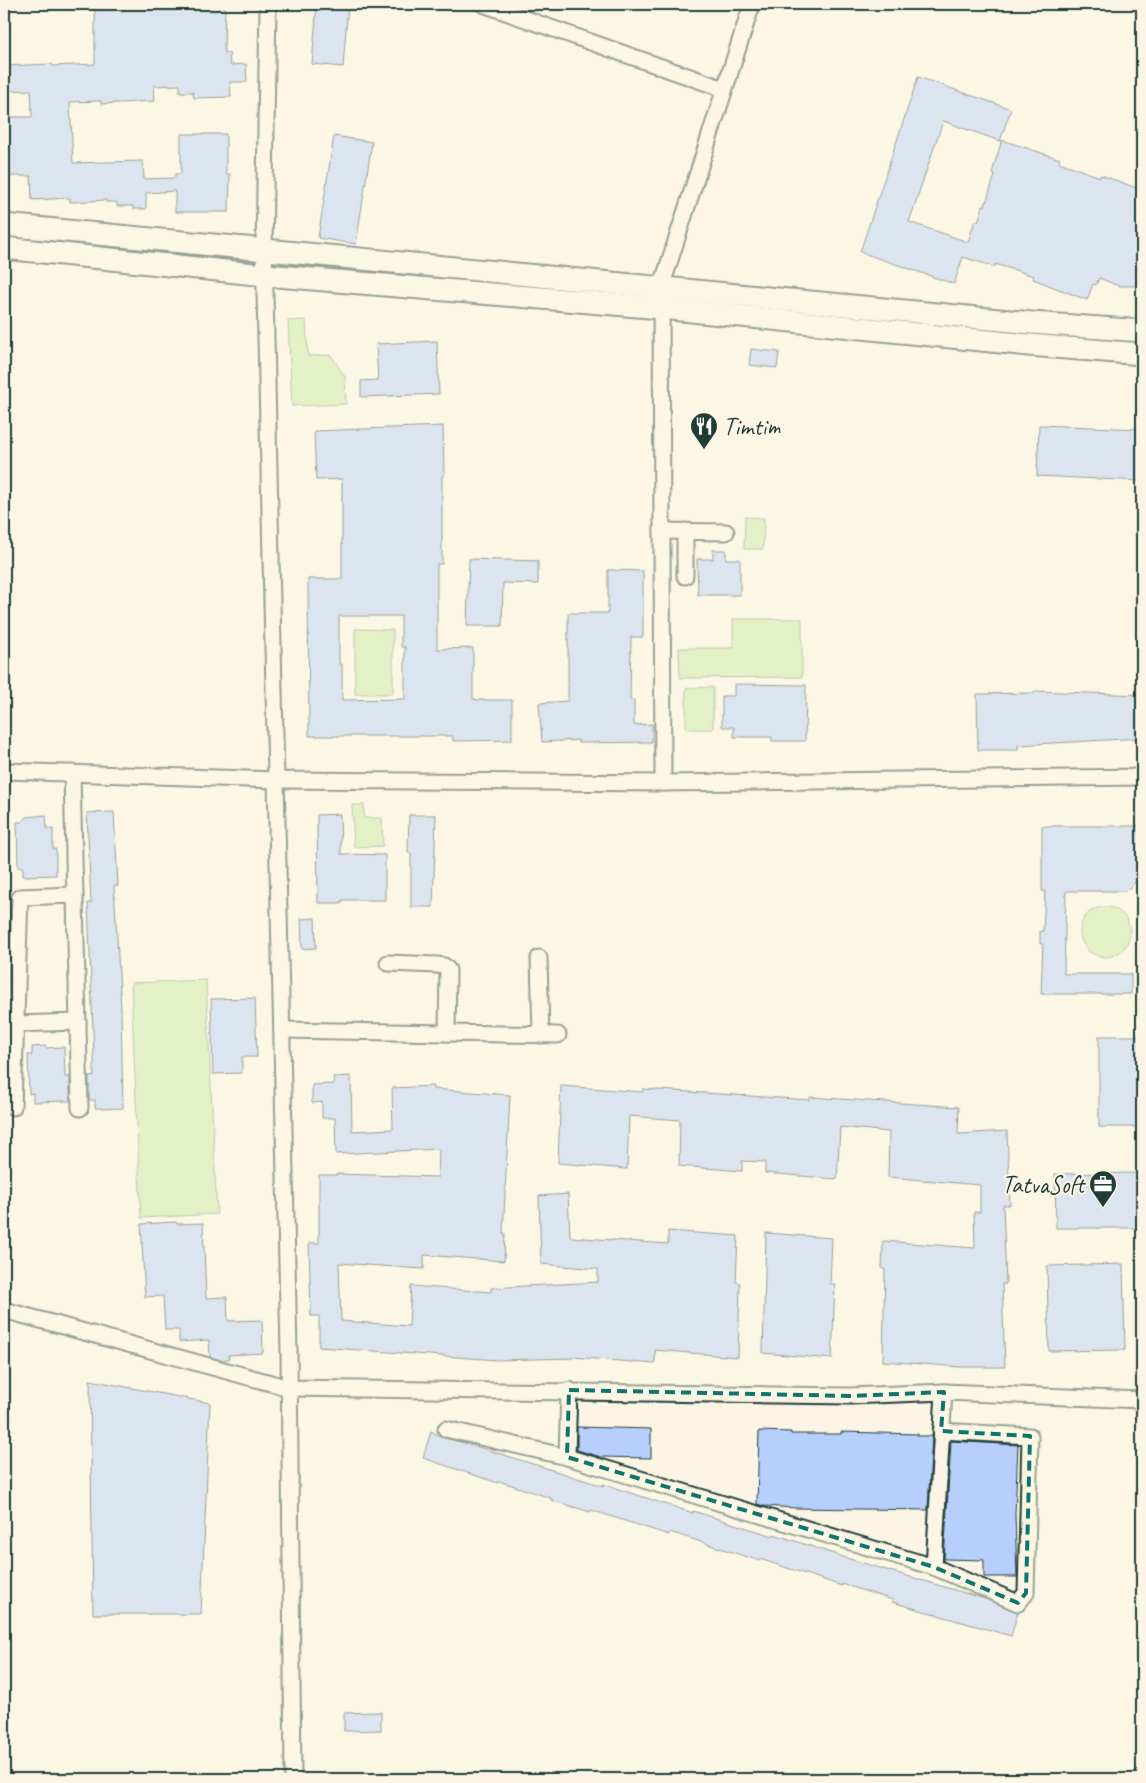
<svg xmlns="http://www.w3.org/2000/svg" width="1146" height="1783" viewBox="0 0 1146 1783" font-family="Caveat,sans-serif">
	<style>
		.green { fill: #c7eaa3; stroke: #73946c }
		.building { fill: #b7cffd; stroke: #1f3d34; fill-rule: evenodd }
		.lines { fill: none; stroke-linecap: round; stroke-linejoin: round }
		.street-casing { stroke: #1f3d34; stroke-width: 19 }
		.secondary-casing { stroke: #1f3d34; stroke-width: 25 }
		.street { stroke: #fcf5e5; stroke-width: 15 }
		.secondary { stroke: #fcf5e5; stroke-width: 21 }
		.marked { fill: none; stroke: #0f766e; stroke-width: 4; stroke-dasharray: 10 6; stroke-linejoin: round }
		.labels { text-anchor: middle; stroke-width: 4.5; stroke-linejoin: round; paint-order: stroke }
		.poi-label { font-size: 25px; fill: #1f3d34; stroke: #fcf5e5; text-anchor: start }
	</style>
	<rect width="100%" height="100%" fill="#fcf5e5"/>
	<filter id="ink" filterUnits="userSpaceOnUse"><feTurbulence type="fractalNoise" baseFrequency=".02" numOctaves="2"/><feDisplacementMap in="SourceGraphic" scale="10" xChannelSelector="R" yChannelSelector="G"/><feConvolveMatrix kernelMatrix="1 2 1 2 8 2 1 2 1" color-interpolation-filters="sRGB"/></filter>
	<g filter="url(#ink)">
		<!-- green -->
		<g class="green">
			<polygon points="306,320 308,356 331,355 345,377 346,404 292,406 288,321"/>
			<polygon points="745,517 764,518 763,549 744,549"/>
			<polygon points="733,619 802,619 802,677 680,678 679,648 733,648"/>
			<polygon points="355,629 393,630 393,694 355,694"/>
			<polygon points="713,687 713,729 686,729 686,688"/>
			<polygon points="352,805 364,805 364,818 382,818 383,846 354,847"/>
			<circle cx="1105" cy="932" r="25"/>
			<polygon points="206,980 217,1214 141,1218 131,983"/>
		</g>
		<!-- building -->
		<g class="building">
			<polygon points="95,4 225,4 224,53 229,53 230,65 246,64 247,82 230,82 231,97 194,98 193,92 180,92 180,85 154,86 155,101 101,104 101,101 70,102 73,163 143,161 144,179 175,178 175,174 181,174 181,134 226,134 226,174 230,174 229,212 175,212 175,191 146,193 146,209 133,209 133,206 117,206 117,202 106,202 106,200 70,202 70,198 32,200 31,176 4,176 4,117 32,117 31,90 4,91 4,66 52,64 53,66 95,64"/>
			<polygon points="317,4 348,4 343,67 312,64"/>
			<polygon points="918,77 1011,109 1000,141 943,121 909,222 968,242 975,221 978,222 983,205 985,206 995,175 992,173 1002,140 1060,159 1059,162 1100,177 1101,175 1142,190 1142,283 1135,286 1119,286 1099,278 1096,285 1093,284 1087,300 1033,279 1034,276 995,264 995,267 963,257 954,284 860,252"/>
			<polygon points="334,136 372,142 356,244 318,238"/>
			<polygon points="437,341 439,394 361,397 361,381 378,380 376,344"/>
			<polygon points="751,349 779,352 777,368 749,365"/>
			<polygon points="1039,425 1142,429 1142,481 1037,476"/>
			<path d="M443 426 444 475 442 476V564H437V649L473 648V699H476V700H512V740L453 741V736H309L308 579H342V479L316 480 314 431ZM339 616H401V647H405V699L342 700V664H339Z"/>
			<polygon points="713,550 726,550 726,559 740,559 740,595 698,595 697,559 713,559"/>
			<polygon points="469,559 538,561 538,584 503,583 502,626 467,626"/>
			<polygon points="608,570 643,571 643,637 631,637 630,700 634,700 634,725 652,724 652,742 578,743 578,740 542,742 539,703 568,701 568,613 608,613"/>
			<polygon points="734,684 806,685 805,741 772,741 772,737 734,737 734,727 722,727 722,696 734,696"/>
			<polygon points="1035,691 1142,695 1142,738 1018,745 1018,750 978,750 977,694 1035,693"/>
			<polygon points="114,812 118,886 114,886 121,1008 123,1108 102,1109 102,1108 95,1108 95,1100 89,1100 89,1077 94,1076 94,1057 88,903 91,903 87,813"/>
			<polygon points="340,814 341,854 385,855 385,900 342,900 342,903 318,903 317,815"/>
			<polygon points="46,815 47,829 53,829 53,849 56,849 56,875 23,876 23,867 18,867 17,822 22,822 27,817"/>
			<polygon points="409,815 436,815 433,907 411,907 411,853 408,853"/>
			<polygon points="1042,826 1142,826 1142,875 1126,891 1066,891 1064,974 1131,974 1131,994 1041,994 1043,944 1040,944 1040,931 1043,931 1045,891 1042,891"/>
			<polygon points="315,918 316,948 302,949 301,919"/>
			<polygon points="255,998 257,1057 242,1057 242,1073 213,1074 211,999"/>
			<rect x="1099" y="1036" width="43" height="91"/>
			<polygon points="46,1046 46,1048 64,1047 65,1077 70,1077 70,1101 33,1102 33,1093 29,1094 28,1055 32,1055 32,1047"/>
			<polygon points="351,1076 352,1131 393,1129 392,1088 433,1086 433,1089 510,1095 503,1233 505,1233 504,1261 424,1255 424,1269 339,1263 341,1321 409,1326 411,1286 491,1292 491,1288 598,1282 598,1269 541,1264 539,1196 568,1194 570,1237 668,1244 668,1231 738,1236 736,1282 740,1283 738,1357 655,1350 655,1364 573,1357 573,1358 498,1360 319,1347 319,1316 311,1316 309,1243 319,1243 319,1175 337,1175 337,1174 438,1177 439,1149 336,1154 335,1118 322,1118 322,1102 312,1103 312,1085 334,1084 333,1077"/>
			<polygon points="561,1086 643,1092 643,1089 810,1100 810,1097 959,1107 958,1134 1007,1131 1010,1205 1003,1205 1006,1284 1002,1284 1005,1367 961,1367 883,1361 885,1269 882,1269 883,1241 975,1248 974,1212 980,1212 980,1185 888,1177 889,1132 840,1127 837,1179 765,1173 765,1162 742,1161 742,1171 679,1166 680,1120 629,1116 627,1169 558,1163"/>
			<polygon points="1142,1173 1142,1228 1056,1228 1055,1174"/>
			<polygon points="176,1222 177,1224 203,1223 206,1298 227,1297 228,1321 262,1320 263,1353 228,1355 229,1359 221,1360 210,1357 209,1340 179,1342 179,1330 165,1330 163,1296 145,1297 141,1224"/>
			<polygon points="766,1233 832,1238 830,1284 835,1284 832,1359 763,1353"/>
			<polygon points="1123,1264 1125,1350 1049,1351 1047,1266"/>
			<polygon points="90,1380 210,1403 201,1614 93,1614"/>
			<polygon points="577,1427 651,1429 651,1458 601,1457 577,1450"/>
			<polygon points="431,1431 444,1438 469,1444 603,1486 603,1484 693,1513 693,1511 773,1536 774,1534 846,1558 985,1599 1018,1612 1011,1636 892,1602 893,1600 842,1584 842,1586 760,1559 760,1561 670,1532 669,1535 591,1510 590,1512 551,1500 551,1498 499,1481 498,1483 423,1458"/>
			<polygon points="759,1431 791,1432 791,1434 841,1434 841,1432 918,1434 918,1436 932,1436 928,1510 796,1508 764,1506 757,1504"/>
			<polygon points="951,1441 1018,1445 1015,1514 1017,1577 984,1577 984,1560 944,1559"/>
			<polygon points="381,1712 381,1730 344,1731 344,1713"/>
		</g>
		<g class="lines">
			<!-- street casing -->
			<g class="street-casing">
				<g id="street">
					<polyline points="268,4 264,249 289,1352 293,1779"/>
					<polyline points="483,4 724,89"/>
					<polyline points="662,531 726,532"/>
					<polyline points="685,576 685,531"/>
					<polyline points="4,771 277,780 663,783 1142,777"/>
					<polyline points="72,773 80,1108"/>
					<polyline points="663,783 661,288 752,4"/>
					<polyline points="539,958 541,1035"/>
					<polyline points="388,963 437,965 444,966 448,970 447,1033"/>
					<polyline points="16,1024 78,1022"/>
					<polyline points="282,1030 558,1035"/>
					<polyline points="13,1107 20,897 75,895"/>
					<polyline points="4,1310 289,1388 851,1396 944,1392 1142,1400"/>
					<polyline points="446,1429 567,1457 934,1567 944,1392"/>
					<polyline points="567,1457 569,1390"/>
					<polyline points="934,1567 1018,1603 1026,1593 1030,1436 941,1431"/>
				</g>
			</g>
			<!-- secondary casing -->
			<g class="secondary-casing">
				<g id="secondary">
					<polyline points="4,225 1032,323 1142,331"/>
					<polyline points="4,248 265,275 661,308 1029,345 1142,354"/>
				</g>
			</g>
			<!-- street -->
			<use href="#street" class="street"/>
			<!-- secondary -->
			<use href="#secondary" class="secondary"/>
		</g>
	</g>
	<!-- marked area -->
	<path d="M0 0H1146V1783H0ZM569 1390 851 1396 944 1392 941 1431 1030 1436 1026 1593 1018 1603 934 1567 567 1457Z" fill="#fcf5e5" fill-opacity=".55" fill-rule="evenodd"/>
	<path class="marked" d="M569 1390 851 1396 944 1392 941 1431 1030 1436 1026 1593 1018 1603 934 1567 567 1457Z"/>
	<!-- icons -->
	<defs>
		<g id="restaurant-pin" transform="scale(1.4375)"><path d="M0 17L-7.5 6A9.5 9.5 0 1 1 7.5 6Z" fill="#1f3d34" stroke="#fcf5e5"/><path d="M-5-6h1v4h1v-4h1v4h1v-4h1v5L-1.5 .5V6h-2V.5L-5-1ZM5-6V6H3V1.5H1.5Q1.5-4 5-6Z" fill="#fff"/></g>
		<g id="office-pin" transform="scale(1.4375)"><path d="M0 17L-7.5 6A9.5 9.5 0 1 1 7.5 6Z" fill="#1f3d34" stroke="#fcf5e5"/><path d="M-6-3h4V-5.5h4V-3h4V5H-6ZM-1-4.5V-3h2v-1.5ZM-6 0V1H6V0Z" fill="#fff"/></g>
	</defs>
	<g fill-rule="evenodd">
		<use href="#restaurant-pin" x="704" y="426"/>
		<use href="#office-pin" x="1103" y="1184"/>
	</g>
	<g class="labels">
		<!-- poi labels -->
		<g class="poi-label">
			<text x="723" y="435">Timtim</text>
			<text x="1084" y="1193" text-anchor="end">TatvaSoft</text>
		</g>
	</g>
	<!-- margin -->
	<rect width="1146" height="1783" fill="none" stroke="#fcf5e5" stroke-width="20"/>
	<rect x="10" y="10" width="1126" height="1763" fill="none" stroke="#1f3d34" stroke-width="2" filter="url(#ink)"/>
</svg>
